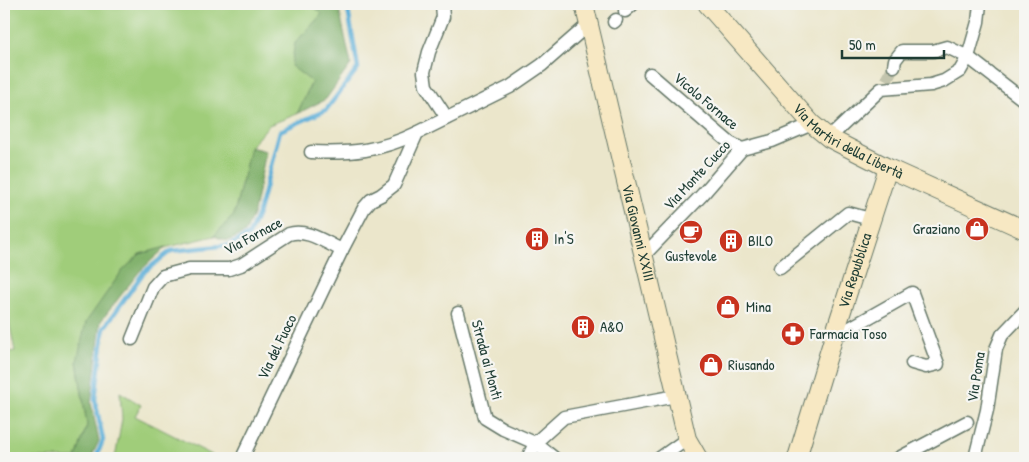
<svg xmlns="http://www.w3.org/2000/svg" width="1029" height="462" viewBox="0 0 1029 462" font-family="'Patrick Hand',sans-serif">
	<style>
		.green { fill: #a0cd7a; stroke: #608557 }
		.forest { fill: #80b06a; stroke: #50764f }
		.lines { fill: none; stroke-linecap: round; stroke-linejoin: round }
		.stream { stroke: #5dafd8; stroke-width: 4.5 }
		.street-tunnel { stroke: #c2c4ad; stroke-width: 12; stroke-dasharray: 12 6; stroke-linecap: butt }
		.street-casing { stroke: #667869; stroke-width: 15 }
		.secondary-casing { stroke: #667869; stroke-width: 20 }
		.street { stroke: #fff; stroke-width: 12 }
		.secondary { stroke: #f7e8c3; stroke-width: 18 }
		.labels { text-anchor: middle; stroke-width: 4.5; stroke-linejoin: round; paint-order: stroke }
		.street-label { font-size: 15px; fill: #1f3d34; stroke: #f6f6f2 }
		.poi-label { font-size: 15px; fill: #1f3d34; stroke: #f6f6f2; text-anchor: start }
	</style>
	<rect width="100%" height="100%" fill="#f6f6f2"/>
	<filter id="ink" filterUnits="userSpaceOnUse"><feTurbulence type="fractalNoise" baseFrequency=".02" numOctaves="2"/><feDisplacementMap in="SourceGraphic" scale="10" xChannelSelector="R" yChannelSelector="G"/><feConvolveMatrix kernelMatrix="1 2 1 2 8 2 1 2 1" color-interpolation-filters="sRGB"/></filter>
	<filter id="wash" filterUnits="userSpaceOnUse"><feTurbulence type="fractalNoise" baseFrequency=".0096" numOctaves="4" result="noise"/><feDisplacementMap in="SourceGraphic" scale="20" xChannelSelector="R" yChannelSelector="G"/><feGaussianBlur stdDeviation="1.12" result="paint"/><feColorMatrix in="noise" values="0 0 0 0 0 0 0 0 0 0 0 0 0 0 0 0 0 1.4 0 .05"/><feComposite in="paint" operator="in"/></filter>
	<g filter="url(#wash)">
		<rect width="100%" height="100%" fill="#ebe6cb"/>
		<!-- green -->
		<g class="green">
			<polygon points="4,4 311,4 323,14 295,44 312,81 297,114 269,125 250,147 234,215 214,236 139,254 77,361 87,425 76,458 4,458 4,353 15,351 4,297"/>
			<polygon points="120,392 141,405 135,416 212,455 214,458 114,458 116,453 122,419"/>
		</g>
		<!-- forest -->
		<g class="forest">
			<polygon points="311,4 338,4 351,64 326,99 297,114 312,82 291,66 295,43 322,14"/>
			<polygon points="250,147 266,151 254,212 245,233 228,241 214,236 234,215"/>
			<polygon points="166,247 139,272 101,321 91,403 99,441 91,458 76,458 87,425 77,361 86,322 122,271 140,254"/>
		</g>
		<g class="lines">
			<!-- stream -->
			<polyline class="stream" points="96,458 103,440 95,399 104,328 144,272 171,251 230,245 249,235 259,211 280,131 326,110 358,68 347,4"/>
		</g>
	</g>
	<g filter="url(#ink)">
		<g class="lines">
			<!-- street-tunnel -->
			<polyline class="street-tunnel" points="886,80 894,66"/>
			<!-- street casing -->
			<g class="street-casing">
				<g id="street">
					<polyline points="442,4 443,17 429,52 424,72 426,86 447,118"/>
					<polyline points="625,11 633,4"/>
					<polyline points="614,22 616,20"/>
					<polyline points="894,66 895,60 902,51 933,51 947,47 968,57 1025,101"/>
					<polyline points="650,74 717,132 730,143 742,149"/>
					<polyline points="829,138 881,89 931,85 944,81 960,71 968,57 978,22 980,4"/>
					<path d="M311 152C351 154 380 151 417 133"/>
					<polyline points="644,255 702,195 742,149 772,141 812,124"/>
					<polyline points="780,268 848,213 870,219"/>
					<polyline points="458,313 485,418 503,429 535,443 554,458"/>
					<polyline points="834,337 912,293 938,364 926,367 912,363"/>
					<path d="M132 339 153 287 163 276 189 269H229L241 265 289 234C306 228 326 243 342 250L364 208 371 200 381 195 394 185 417 133 510 87 542 65 589 24"/>
					<polyline points="243,458 244,454 342,250"/>
					<polyline points="528,458 535,443 564,417 676,396"/>
					<polyline points="660,458 687,439"/>
					<polyline points="899,458 967,422"/>
					<polyline points="975,458 987,410 996,349 1002,335 1025,311"/>
				</g>
			</g>
			<!-- secondary casing -->
			<g class="secondary-casing">
				<g id="secondary">
					<path id="s1" d="M584 4 687 439 698 458"/>
					<path id="s2" d="M707 4 812 124 829 138 888 168 1025 230"/>
					<path id="s3" d="M797 458 837 326 888 168"/>
				</g>
			</g>
			<!-- street -->
			<use href="#street" class="street"/>
			<!-- secondary -->
			<use href="#secondary" class="secondary"/>
		</g>
	</g>
	<!-- icons -->
	<defs>
		<g id="shop-disc" transform="scale(1.25)"><circle r="9.5" fill="#c8321e" stroke="#f6f6f2"/><path d="M-5-2.5h2.3a2.7 3.5 0 0 1 5.4 0H5L5.5 6h-11ZM-1.5-2.5h3a1.5 2.3 0 0 0-3 0Z" fill="#fff"/></g>
		<g id="cafe-disc" transform="scale(1.25)"><circle r="9.5" fill="#c8321e" stroke="#f6f6f2"/><path d="M-5.5-4.5H6V0H3Q3 3.5 0 3.5H-2.5Q-5.5 3.5-5.5 0ZM3-3.2v2h1.7v-2ZM-6 4.5H4V6H-6Z" fill="#fff"/></g>
		<g id="building-disc" transform="scale(1.25)"><circle r="9.5" fill="#c8321e" stroke="#f6f6f2"/><path d="M-4-6H4V6H1V3H-1V6H-4ZM-2.5-4.3h1.7v1.8h-1.7ZM.8-4.3h1.7v1.8H.8ZM-2.5-1h1.7V.8h-1.7ZM.8-1h1.7V.8H.8Z" fill="#fff"/></g>
		<g id="pharmacy-disc" transform="scale(1.25)"><circle r="9.5" fill="#c8321e" stroke="#f6f6f2"/><path d="M-2-6h4v4h4v4h-4v4h-4v-4h-4v-4h4Z" fill="#fff"/></g>
	</defs>
	<g fill-rule="evenodd">
		<use href="#shop-disc" x="977" y="229"/>
		<use href="#cafe-disc" x="691" y="232"/>
		<use href="#building-disc" x="537" y="239"/>
		<use href="#building-disc" x="731" y="241"/>
		<use href="#shop-disc" x="728" y="307"/>
		<use href="#building-disc" x="583" y="327"/>
		<use href="#pharmacy-disc" x="793" y="334"/>
		<use href="#shop-disc" x="711" y="365"/>
	</g>
	<g class="labels">
		<!-- street labels -->
		<g class="street-label">
			<text transform="translate(706 101) rotate(40)" y="5">Vicolo Fornace</text>
			<text dy="5" stroke="none"><textPath href="#s2" startOffset="199">Via Martiri della Libertà</textPath></text>
			<text transform="translate(697 175) rotate(-47)" y="5">Via Monte Cucco</text>
			<text dy="5" stroke="none"><textPath href="#s1" startOffset="235">Via Giovanni XXIII</textPath></text>
			<text transform="translate(253 236) rotate(-28)" y="5">Via Fornace</text>
			<text dy="5" stroke="none"><textPath href="#s3" startOffset="196">Via Repubblica</textPath></text>
			<text transform="translate(277 347) rotate(-64)" y="5">Via del Fuoco</text>
			<text transform="translate(487 360) rotate(75)" y="5">Strada ai Monti</text>
			<text transform="translate(976 377) rotate(-81)" y="5">Via Poma</text>
		</g>
		<!-- poi labels -->
		<g class="poi-label">
			<text x="960" y="234" text-anchor="end">Graziano</text>
			<text x="554" y="244">In'S</text>
			<text x="748" y="246">BILO</text>
			<text x="691" y="261" text-anchor="middle">Gustevole</text>
			<text x="746" y="312">Mina</text>
			<text x="600" y="332">A&amp;O</text>
			<text x="810" y="339">Farmacia Toso</text>
			<text x="728" y="370">Riusando</text>
		</g>
	</g>
	<!-- margin -->
	<rect width="1029" height="462" fill="none" stroke="#f6f6f2" stroke-width="20"/>
	<!-- scale -->
	<path d="M842 50v8h102v-8" fill="none" stroke="#1f3d34" stroke-width="2.5"/>
	<text x="849" y="50" font-size="15" fill="#1f3d34" stroke="#f6f6f2" stroke-width="4" paint-order="stroke">50 m</text>
</svg>
